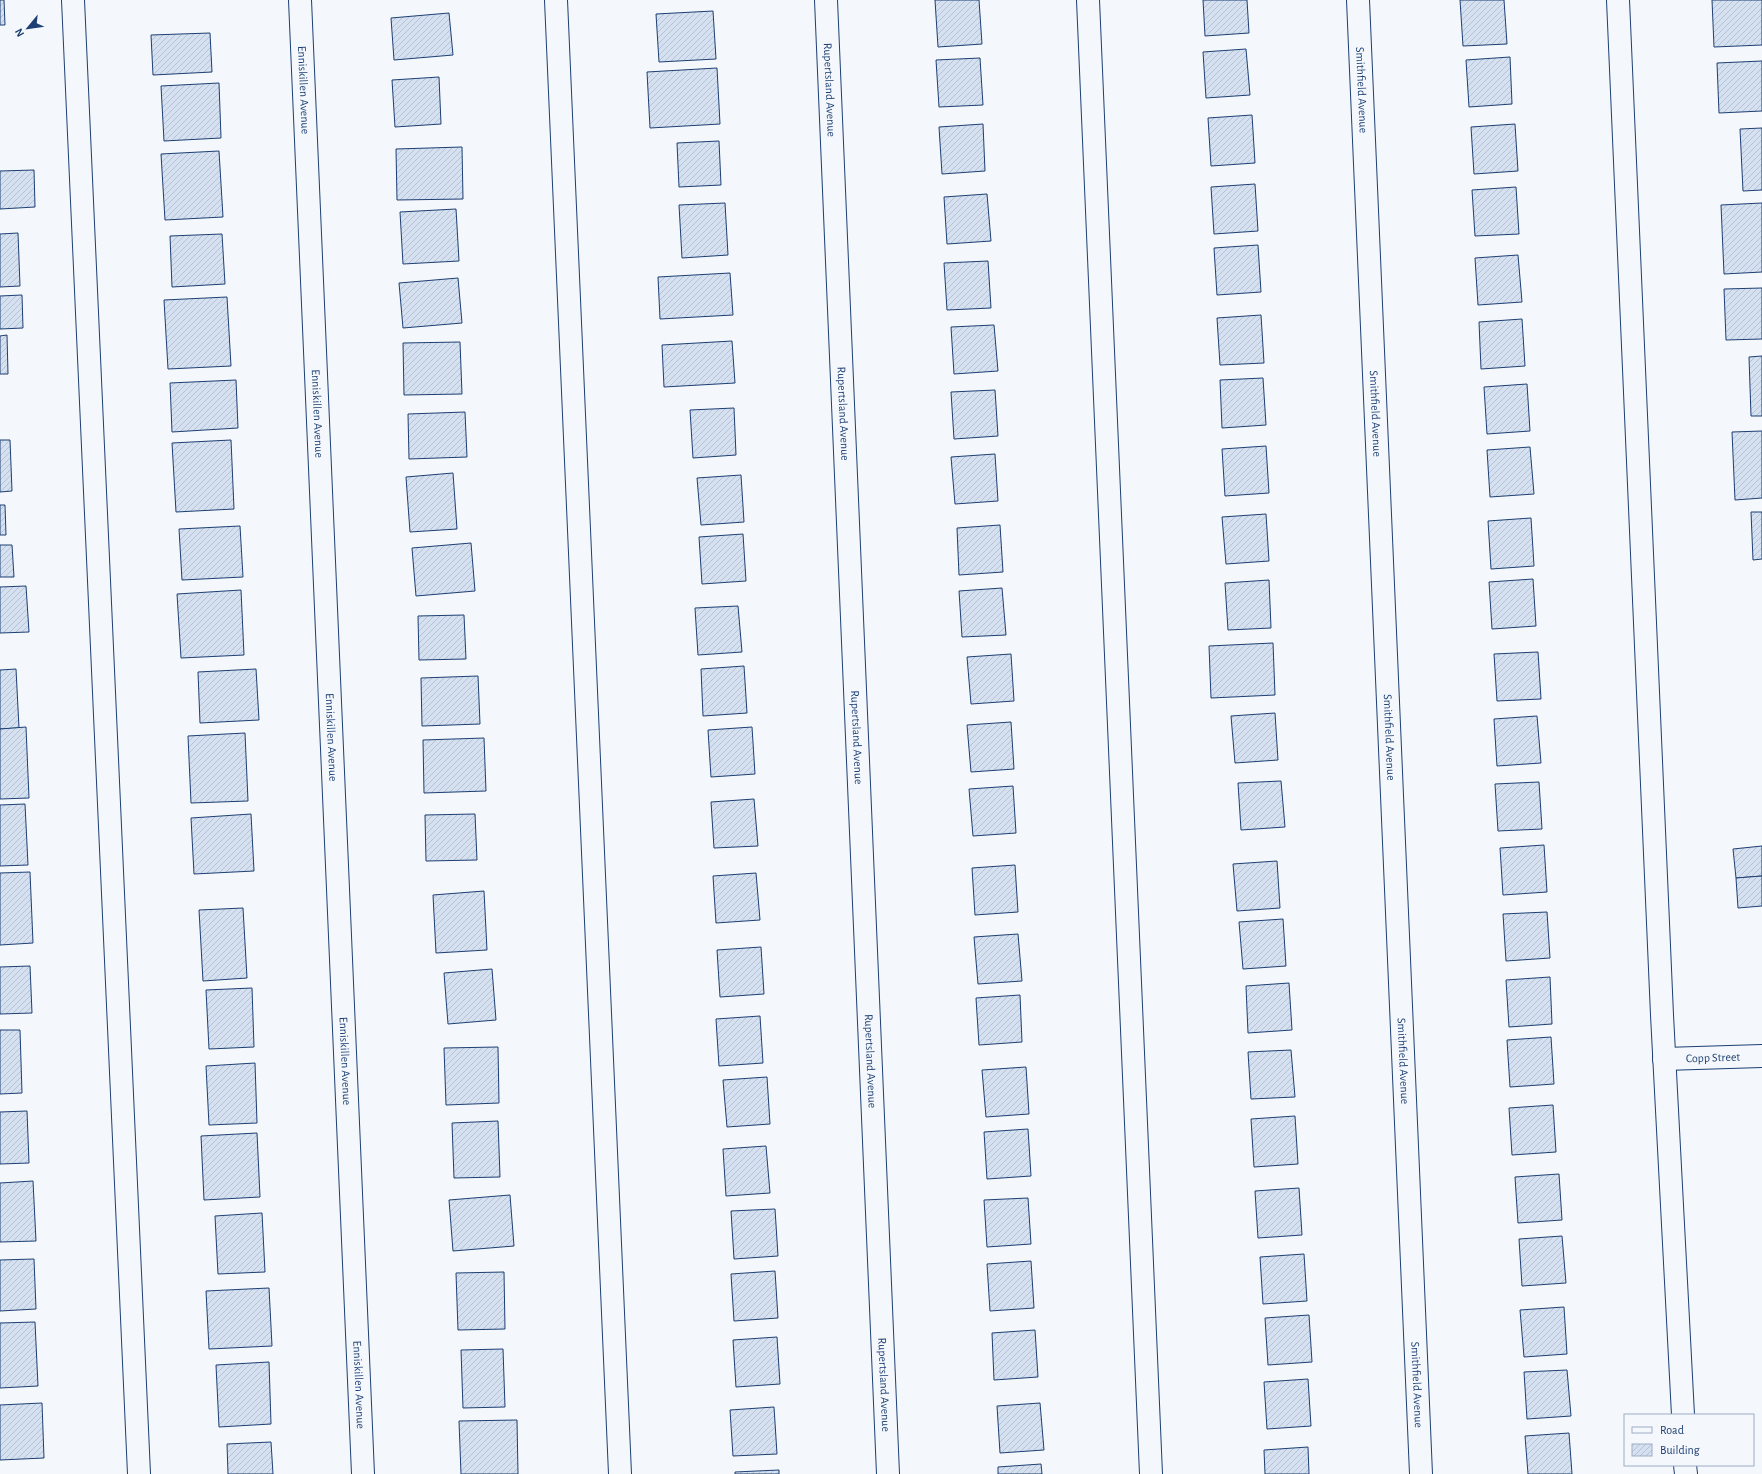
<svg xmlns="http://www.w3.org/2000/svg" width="1762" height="1474" viewBox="0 0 1762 1474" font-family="'Alegreya Sans',sans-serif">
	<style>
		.building { fill: url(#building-hatch); stroke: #1d3f73 }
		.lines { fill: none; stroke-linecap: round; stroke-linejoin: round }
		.minor-casing { stroke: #1d3f73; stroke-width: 24 }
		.minor { stroke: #f4f7fb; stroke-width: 22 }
		.labels { text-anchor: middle; stroke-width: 3; stroke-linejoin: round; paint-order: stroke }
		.street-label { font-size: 12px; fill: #1d3f73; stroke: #f4f7fb }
	</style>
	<defs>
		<pattern id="building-hatch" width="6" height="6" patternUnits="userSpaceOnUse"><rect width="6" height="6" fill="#d5e0f0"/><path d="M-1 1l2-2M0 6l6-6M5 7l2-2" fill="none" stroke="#b6c1d1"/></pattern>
	</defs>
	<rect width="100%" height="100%" fill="#f4f7fb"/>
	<!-- building -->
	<g class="building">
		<polygon points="0,0 4,0 5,25 0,25"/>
		<polygon points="935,0 979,0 982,44 938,47"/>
		<polygon points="1203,0 1247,0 1249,33 1205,36"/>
		<polygon points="1460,0 1504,0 1507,44 1463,46"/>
		<polygon points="1712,0 1762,0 1762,45 1714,47"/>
		<polygon points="713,11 716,59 659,62 656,14"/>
		<polygon points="449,13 453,55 394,60 391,18"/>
		<polygon points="210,33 212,72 153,75 151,35"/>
		<polygon points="1246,49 1250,95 1206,98 1203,52"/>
		<polygon points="1510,57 1512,104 1469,107 1466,60"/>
		<polygon points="980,58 983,105 939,107 936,60"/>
		<polygon points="1762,61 1762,111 1719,113 1717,63"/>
		<polygon points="717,68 720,124 650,128 647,72"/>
		<polygon points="439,77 441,124 395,127 392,80"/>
		<polygon points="219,83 221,138 164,141 161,86"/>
		<polygon points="1252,115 1255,163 1211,166 1208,118"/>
		<polygon points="983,124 985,171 942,174 939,127"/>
		<polygon points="1515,124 1518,171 1474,174 1471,127"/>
		<polygon points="1762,128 1762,190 1743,191 1740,129"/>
		<polygon points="719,141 721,185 679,187 677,143"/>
		<polygon points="462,147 463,199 397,200 396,149"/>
		<polygon points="219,151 223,217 165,220 161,154"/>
		<polygon points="34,170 35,207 0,209 0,171"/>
		<polygon points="1255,184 1258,231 1214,234 1211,187"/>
		<polygon points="1516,187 1519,234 1475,236 1472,190"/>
		<polygon points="987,194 991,241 947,244 944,197"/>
		<polygon points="725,203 728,255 682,258 679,205"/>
		<polygon points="1762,203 1762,272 1724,274 1721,205"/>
		<polygon points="456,209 459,261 403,264 400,212"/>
		<polygon points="18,233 20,286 0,287 0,234"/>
		<polygon points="222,234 225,284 172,287 170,236"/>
		<polygon points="1258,245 1261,292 1217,295 1214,248"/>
		<polygon points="1518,255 1522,302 1478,305 1475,258"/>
		<polygon points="988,261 991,308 947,310 944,263"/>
		<polygon points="730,273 733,315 660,319 658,277"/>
		<polygon points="458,278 462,323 403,328 399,283"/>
		<polygon points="1762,288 1762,339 1726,340 1724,289"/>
		<polygon points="22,295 23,328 0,329 0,296"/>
		<polygon points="227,297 231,366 168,369 164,300"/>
		<polygon points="1261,315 1264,363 1220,365 1217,318"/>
		<polygon points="1522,319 1525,366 1481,369 1479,322"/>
		<polygon points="994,325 998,371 954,374 951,327"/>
		<polygon points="7,335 8,374 0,374 0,336"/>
		<polygon points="732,341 735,383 664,387 662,345"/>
		<polygon points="460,342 462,394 404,395 403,343"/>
		<polygon points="1762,356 1762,416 1751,416 1749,357"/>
		<polygon points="1263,378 1266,425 1222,428 1220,380"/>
		<polygon points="236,380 238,428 172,432 170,383"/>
		<polygon points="1527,384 1530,431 1487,434 1484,387"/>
		<polygon points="995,390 998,436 954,439 951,392"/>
		<polygon points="734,408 736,455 693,458 690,410"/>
		<polygon points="465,412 467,457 409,459 408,414"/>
		<polygon points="1762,431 1762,498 1735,500 1732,432"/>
		<polygon points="0,440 10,440 12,491 0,492"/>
		<polygon points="231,440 234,509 176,512 172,443"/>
		<polygon points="1266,446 1269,493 1225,496 1222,449"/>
		<polygon points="1530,447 1534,494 1490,497 1487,450"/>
		<polygon points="995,454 998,501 955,504 951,457"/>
		<polygon points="453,473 457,529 410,532 406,477"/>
		<polygon points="741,475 744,522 701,525 697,478"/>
		<polygon points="0,505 5,505 6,535 0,535"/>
		<polygon points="1751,512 1762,512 1762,559 1753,560"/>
		<polygon points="1266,514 1269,561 1226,564 1222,517"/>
		<polygon points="1531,518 1534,566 1491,569 1488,521"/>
		<polygon points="1000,525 1003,572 959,575 957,528"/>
		<polygon points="240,526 243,577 182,580 179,529"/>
		<polygon points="743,534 746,581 702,584 699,537"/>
		<polygon points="471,543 475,591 416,596 412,548"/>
		<polygon points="0,545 12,545 14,577 0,577"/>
		<polygon points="1533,579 1536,626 1492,629 1489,582"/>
		<polygon points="1269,580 1271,628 1228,630 1225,583"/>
		<polygon points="26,586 29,632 0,633 0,587"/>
		<polygon points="1002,588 1006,635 962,637 959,591"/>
		<polygon points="241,590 244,655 181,658 177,594"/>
		<polygon points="738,606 742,652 698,655 695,608"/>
		<polygon points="464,615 466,659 419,660 418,616"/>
		<polygon points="1273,643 1275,695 1211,698 1209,646"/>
		<polygon points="1538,652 1541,699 1497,701 1494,654"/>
		<polygon points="1011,654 1014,701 971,704 967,657"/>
		<polygon points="744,666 747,713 703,716 701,669"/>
		<polygon points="16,669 19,728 0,729 0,670"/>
		<polygon points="256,669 259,720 200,723 198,672"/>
		<polygon points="478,676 480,724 422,726 421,678"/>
		<polygon points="1275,713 1278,760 1235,763 1231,716"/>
		<polygon points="1537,716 1541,763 1497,766 1494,719"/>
		<polygon points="1011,722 1014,769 971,772 967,725"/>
		<polygon points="26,727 29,798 0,799 0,729"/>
		<polygon points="752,727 755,774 711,777 708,730"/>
		<polygon points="245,733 248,801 191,803 188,736"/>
		<polygon points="484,738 486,791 424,793 423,740"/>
		<polygon points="1281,781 1285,827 1241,830 1238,783"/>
		<polygon points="1539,782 1542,829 1498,831 1495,784"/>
		<polygon points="1013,786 1016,833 973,836 969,789"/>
		<polygon points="754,799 758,846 714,848 711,802"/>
		<polygon points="25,804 28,865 0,866 0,805"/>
		<polygon points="251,814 254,871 194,874 191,818"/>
		<polygon points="475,814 477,860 426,861 425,815"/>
		<polygon points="1544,845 1547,892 1503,895 1500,848"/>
		<polygon points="1762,846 1762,876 1736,878 1733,849"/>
		<polygon points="1277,861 1280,908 1237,911 1233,864"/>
		<polygon points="1015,865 1018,912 975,915 972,868"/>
		<polygon points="30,872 33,943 0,945 0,873"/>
		<polygon points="756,873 760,920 716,923 713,876"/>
		<polygon points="1762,876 1762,906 1738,908 1736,878"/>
		<polygon points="484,891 487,950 436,953 433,895"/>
		<polygon points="243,908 247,978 203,981 199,910"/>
		<polygon points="1547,912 1550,958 1506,961 1503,914"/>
		<polygon points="1283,919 1286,966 1243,969 1239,922"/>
		<polygon points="1018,934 1022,981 978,984 974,937"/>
		<polygon points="761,947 764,994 720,997 717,950"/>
		<polygon points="30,966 32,1013 0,1014 0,967"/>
		<polygon points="492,969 496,1020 448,1024 444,973"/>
		<polygon points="1550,977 1552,1024 1509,1027 1506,980"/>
		<polygon points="1289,983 1292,1030 1248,1033 1246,986"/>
		<polygon points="252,988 254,1047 209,1049 206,990"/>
		<polygon points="1020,995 1022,1042 979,1045 976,998"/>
		<polygon points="760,1016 763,1063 719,1066 716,1019"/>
		<polygon points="0,1030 20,1030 22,1093 0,1094"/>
		<polygon points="1551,1037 1554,1084 1510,1087 1507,1040"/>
		<polygon points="498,1047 499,1103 446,1105 444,1048"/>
		<polygon points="1291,1050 1295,1097 1251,1099 1248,1052"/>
		<polygon points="255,1063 257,1123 209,1125 206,1066"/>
		<polygon points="1026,1067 1029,1114 986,1117 982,1070"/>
		<polygon points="767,1077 770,1124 727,1127 723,1080"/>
		<polygon points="1553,1105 1556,1152 1512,1155 1509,1108"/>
		<polygon points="27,1111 29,1163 0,1164 0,1112"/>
		<polygon points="1295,1116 1298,1164 1254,1167 1251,1119"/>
		<polygon points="498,1121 500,1177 454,1178 452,1123"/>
		<polygon points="1028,1129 1031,1176 987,1179 984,1132"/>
		<polygon points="257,1133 260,1197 204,1200 201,1136"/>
		<polygon points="766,1146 770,1193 726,1196 723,1149"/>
		<polygon points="1559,1174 1562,1220 1518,1223 1515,1177"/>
		<polygon points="33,1181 36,1241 0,1242 0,1183"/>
		<polygon points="1299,1188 1302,1235 1258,1238 1255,1191"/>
		<polygon points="510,1195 514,1246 453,1251 449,1200"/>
		<polygon points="1028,1198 1031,1244 987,1247 984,1200"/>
		<polygon points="775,1209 778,1256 734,1259 731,1211"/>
		<polygon points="262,1213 265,1272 218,1274 215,1216"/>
		<polygon points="1562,1236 1566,1283 1522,1286 1519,1239"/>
		<polygon points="1304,1254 1307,1301 1263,1304 1260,1257"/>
		<polygon points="34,1259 36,1309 0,1311 0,1260"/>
		<polygon points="1031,1261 1034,1308 990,1311 987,1264"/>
		<polygon points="775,1271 778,1318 734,1321 731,1274"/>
		<polygon points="504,1272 505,1329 458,1330 456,1273"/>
		<polygon points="269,1288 272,1346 209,1349 206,1291"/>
		<polygon points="1564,1307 1567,1354 1524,1357 1520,1310"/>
		<polygon points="1309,1315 1312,1362 1268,1365 1265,1318"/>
		<polygon points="35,1322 38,1386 0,1388 0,1323"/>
		<polygon points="1035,1330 1038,1377 994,1380 992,1333"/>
		<polygon points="777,1337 780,1384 736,1387 733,1340"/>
		<polygon points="503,1349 505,1407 463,1408 461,1350"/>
		<polygon points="269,1362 271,1424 219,1427 216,1365"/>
		<polygon points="1567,1370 1571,1416 1527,1419 1524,1372"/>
		<polygon points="1308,1379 1311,1426 1267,1429 1264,1382"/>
		<polygon points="42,1403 44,1458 0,1460 0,1405"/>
		<polygon points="1040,1403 1044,1450 1000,1453 997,1406"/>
		<polygon points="774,1407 777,1454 733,1456 730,1410"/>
		<polygon points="517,1420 518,1474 461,1474 459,1421"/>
		<polygon points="1569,1433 1572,1474 1528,1474 1525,1436"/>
		<polygon points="271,1442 273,1474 228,1474 227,1444"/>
		<polygon points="1308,1447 1309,1474 1265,1474 1264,1450"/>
		<polygon points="1041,1464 1042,1474 998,1474 998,1467"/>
		<polygon points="779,1470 779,1474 735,1474 735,1472"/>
	</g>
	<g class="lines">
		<!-- minor casing -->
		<g class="minor-casing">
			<g id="minor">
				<polyline points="73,0 139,1474"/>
				<path id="s1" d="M300 0 363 1474"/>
				<polyline points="556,0 620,1474"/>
				<path id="s2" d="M826 0 888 1474"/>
				<polyline points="1088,0 1151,1474"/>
				<path id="s3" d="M1358 0 1421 1474"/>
				<polyline points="1618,0 1662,1015 1683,1415"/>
				<path id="s4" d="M1664 1059 1762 1056"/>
				<polyline points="1685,1465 1686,1474"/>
			</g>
		</g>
		<!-- minor -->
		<use href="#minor" class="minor"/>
	</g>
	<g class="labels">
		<!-- street labels -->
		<g class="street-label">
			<text dy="4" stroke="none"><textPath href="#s1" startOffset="90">Enniskillen Avenue</textPath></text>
			<text dy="4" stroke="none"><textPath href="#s2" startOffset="90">Rupertsland Avenue</textPath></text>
			<text dy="4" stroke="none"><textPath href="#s3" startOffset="90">Smithfield Avenue</textPath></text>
			<text dy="4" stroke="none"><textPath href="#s1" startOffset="414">Enniskillen Avenue</textPath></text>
			<text dy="4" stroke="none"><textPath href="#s2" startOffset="414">Rupertsland Avenue</textPath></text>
			<text dy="4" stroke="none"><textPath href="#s3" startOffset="414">Smithfield Avenue</textPath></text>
			<text dy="4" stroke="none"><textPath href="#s1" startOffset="738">Enniskillen Avenue</textPath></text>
			<text dy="4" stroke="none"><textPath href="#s2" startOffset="738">Rupertsland Avenue</textPath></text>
			<text dy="4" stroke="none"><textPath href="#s3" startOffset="738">Smithfield Avenue</textPath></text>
			<text dy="4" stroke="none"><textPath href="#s4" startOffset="49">Copp Street</textPath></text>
			<text dy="4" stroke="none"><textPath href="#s1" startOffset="1062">Enniskillen Avenue</textPath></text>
			<text dy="4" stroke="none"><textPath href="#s2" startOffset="1062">Rupertsland Avenue</textPath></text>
			<text dy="4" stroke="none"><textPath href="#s3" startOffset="1062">Smithfield Avenue</textPath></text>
			<text dy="4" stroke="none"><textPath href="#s1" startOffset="1386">Enniskillen Avenue</textPath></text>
			<text dy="4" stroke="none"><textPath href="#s2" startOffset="1386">Rupertsland Avenue</textPath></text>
			<text dy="4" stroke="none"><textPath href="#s3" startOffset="1386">Smithfield Avenue</textPath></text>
		</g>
	</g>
	<!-- legend -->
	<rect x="1624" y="1414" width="130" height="52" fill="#f4f7fb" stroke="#9eadc5"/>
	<rect x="1632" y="1427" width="20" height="6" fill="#f4f7fb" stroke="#9eadc5"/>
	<text x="1660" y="1434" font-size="12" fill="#1d3f73">Road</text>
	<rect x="1632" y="1444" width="20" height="12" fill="url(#building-hatch)" stroke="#9eadc5"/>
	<text x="1660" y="1454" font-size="12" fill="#1d3f73">Building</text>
	<!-- north arrow -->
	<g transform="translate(28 28) rotate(241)" stroke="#f4f7fb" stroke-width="3" paint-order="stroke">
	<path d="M0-3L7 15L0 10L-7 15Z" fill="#1d3f73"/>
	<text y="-6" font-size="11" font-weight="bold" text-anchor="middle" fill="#1d3f73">N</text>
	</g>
</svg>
